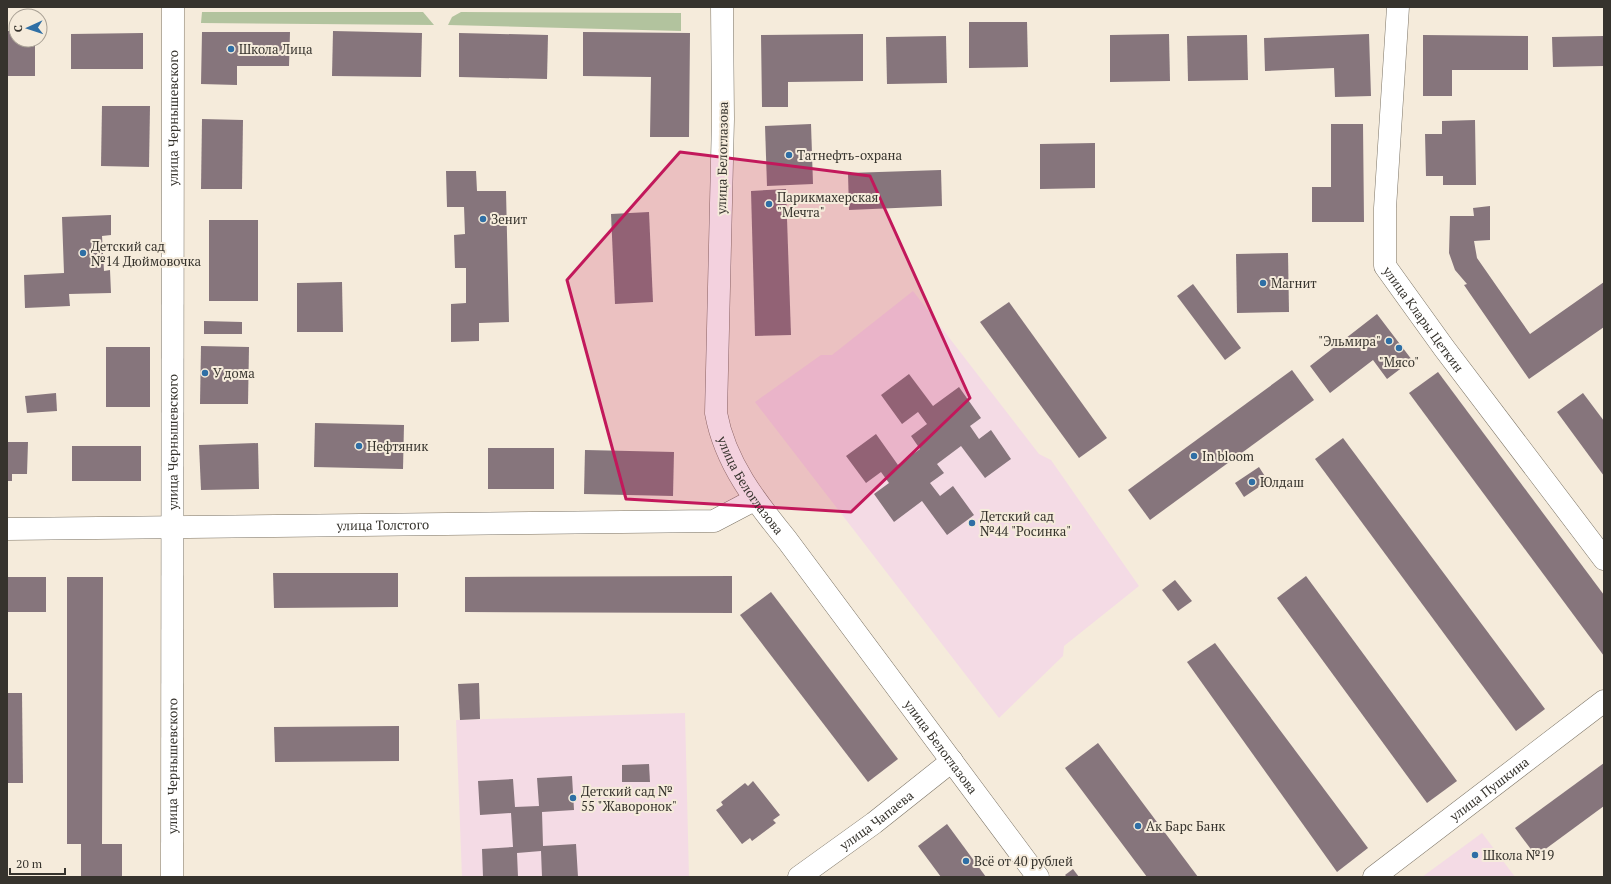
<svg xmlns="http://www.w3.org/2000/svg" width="1611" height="884" viewBox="0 0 1611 884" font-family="'PT Serif',serif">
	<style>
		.education { fill: #f4dbe5 }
		.green { fill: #b2c39e }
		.building { fill: #86757c }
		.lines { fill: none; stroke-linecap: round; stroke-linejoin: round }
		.minor-casing { stroke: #7b7365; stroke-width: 23 }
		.minor { stroke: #fff; stroke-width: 22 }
		.marked { fill: #c2185b; fill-opacity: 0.2; stroke: #c2185b; stroke-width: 3; stroke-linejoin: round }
		.poi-dot { fill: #2f6fa5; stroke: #f5ebdb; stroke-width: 1.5 }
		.labels { text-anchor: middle; stroke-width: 4; stroke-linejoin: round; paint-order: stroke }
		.poi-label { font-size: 13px; fill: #36332d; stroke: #f5ebdb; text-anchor: start }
		.street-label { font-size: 13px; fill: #36332d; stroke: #f5ebdb }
	</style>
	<rect width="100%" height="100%" fill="#f5ebdb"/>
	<!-- education -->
	<g class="education">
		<polygon points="913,291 1039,454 1051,460 1139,586 1064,646 1063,656 999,718 755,402 821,355 832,355"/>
		<polygon points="685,713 689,877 462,877 456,720"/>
		<polygon points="1482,833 1515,877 1422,877"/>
	</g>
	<!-- green -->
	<g class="green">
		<polygon points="202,12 423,12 434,25 201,23"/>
		<polygon points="461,12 681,13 681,31 448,25 452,17"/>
	</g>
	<!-- building -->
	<g class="building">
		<polygon points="969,22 1027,22 1028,67 969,68"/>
		<polygon points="7,31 16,31 16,40 35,40 35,76 7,76"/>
		<polygon points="333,31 422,33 421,77 332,76"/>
		<polygon points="202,32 290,32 289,66 237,66 237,85 201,84"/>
		<polygon points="583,32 690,33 689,137 650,137 651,77 583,76"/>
		<polygon points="143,33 143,69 71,69 71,34"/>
		<polygon points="459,33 548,35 547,79 459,77"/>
		<polygon points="863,34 863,81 788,82 788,107 762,107 761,35"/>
		<polygon points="1169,34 1170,81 1110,82 1110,35"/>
		<polygon points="1369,34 1371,96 1335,97 1334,68 1265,71 1264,38"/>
		<polygon points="1247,35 1248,80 1188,81 1187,36"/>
		<polygon points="1423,35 1528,36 1528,70 1452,70 1452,96 1423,96"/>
		<polygon points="946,36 947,83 887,84 886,37"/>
		<polygon points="1604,36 1604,66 1553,67 1552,37"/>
		<polygon points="102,106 150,106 149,167 101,166"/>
		<polygon points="202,119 243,120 242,189 201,189"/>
		<polygon points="1475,120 1476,185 1443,185 1443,176 1426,176 1425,134 1442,134 1442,121"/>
		<polygon points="811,124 813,184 767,186 765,126"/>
		<polygon points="1331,124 1363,124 1364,222 1312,222 1312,187 1331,187"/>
		<polygon points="1095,143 1095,188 1040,189 1040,144"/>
		<polygon points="941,170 942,206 849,210 848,173"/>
		<polygon points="446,171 476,171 477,191 506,191 509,322 479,323 479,341 451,342 451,304 466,303 466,268 455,268 454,235 465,234 464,207 447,207"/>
		<polygon points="786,189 791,335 755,336 751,191"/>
		<polygon points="1490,206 1490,240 1474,241 1477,258 1530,334 1604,282 1604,327 1529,379 1464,285 1467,284 1455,270 1449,253 1450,216 1474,216 1473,208"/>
		<polygon points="649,212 653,302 615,304 611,214"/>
		<polygon points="111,215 111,235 102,236 104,271 110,270 111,293 69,294 70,306 25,308 24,275 64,273 62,217"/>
		<rect x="209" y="220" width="49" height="81"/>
		<polygon points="1288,253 1289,312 1237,313 1236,254"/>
		<polygon points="342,282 343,332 297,332 297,283"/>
		<polygon points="1193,284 1241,348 1225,360 1177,296"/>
		<polygon points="1009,302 1107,438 1079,458 980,322"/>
		<polygon points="1377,314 1412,360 1387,379 1373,360 1330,393 1310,366"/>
		<polygon points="204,321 242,322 242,334 204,334"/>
		<polygon points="201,346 249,347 248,404 200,404"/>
		<rect x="106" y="347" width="44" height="60"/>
		<polygon points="1292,370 1314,400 1150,520 1128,490"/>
		<polygon points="1438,372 1604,595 1604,656 1409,393"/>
		<polygon points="909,374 933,406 959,387 981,418 970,426 979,439 991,430 1011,459 985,478 961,446 937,464 944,473 930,483 940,496 953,486 974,515 947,535 922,501 894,522 874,494 889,483 881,472 866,483 846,456 876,434 898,465 920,449 911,436 927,424 918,412 902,424 881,395"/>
		<polygon points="56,393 57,411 27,413 25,396"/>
		<polygon points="1583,393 1604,421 1604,476 1557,412"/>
		<polygon points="315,423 404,425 403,469 314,467"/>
		<polygon points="1343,438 1545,709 1516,731 1315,459"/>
		<polygon points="7,442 28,442 27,474 12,474 12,481 7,481"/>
		<polygon points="258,443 259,489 201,490 199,445"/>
		<rect x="72" y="446" width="69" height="35"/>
		<rect x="488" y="448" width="66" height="41"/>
		<polygon points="585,450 674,452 673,496 584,494"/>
		<polygon points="1259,467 1268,481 1244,497 1235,483"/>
		<polygon points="273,573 398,573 398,607 274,608"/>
		<polygon points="732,576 732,613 465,612 465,577"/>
		<polygon points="1306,576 1457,781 1427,803 1277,598"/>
		<rect x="7" y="577" width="39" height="35"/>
		<polygon points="67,577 103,577 102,844 122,844 122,877 81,877 81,844 67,844"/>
		<polygon points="1175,580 1192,601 1178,611 1162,590"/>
		<polygon points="771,592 898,759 868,782 740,615"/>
		<polygon points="1215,643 1368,848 1337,872 1187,662"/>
		<polygon points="479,683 480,719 460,720 458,684"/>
		<polygon points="7,693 22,693 23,783 7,783"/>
		<polygon points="399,726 399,761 275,762 274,727"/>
		<polygon points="1098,743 1198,877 1147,877 1065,768"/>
		<polygon points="1604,763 1604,806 1536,856 1515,828"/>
		<polygon points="649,764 650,782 622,782 622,765"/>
		<polygon points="572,776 574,810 542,812 543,846 576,844 578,877 542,877 541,851 517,853 518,877 483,877 482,849 513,847 511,813 480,815 478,781 513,779 515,807 539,806 537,778"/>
		<polygon points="753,781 780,815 773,820 776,823 752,841 750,838 742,844 716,810 723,805 721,802 745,783 748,786"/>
		<polygon points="947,824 986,877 941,877 918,846"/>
		<polygon points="1073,869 1079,877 1067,877 1065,875"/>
	</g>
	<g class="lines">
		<!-- minor casing -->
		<g class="minor-casing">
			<g id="minor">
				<path id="s1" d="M722 7 723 119 716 413C725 463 756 502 787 540L1038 877"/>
				<path id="s2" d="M1398 7 1385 208V266L1444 348 1604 559"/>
				<path id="s3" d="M7 529 714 521 754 500"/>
				<path id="s4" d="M172 877 173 7"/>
				<path id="s5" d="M799 877 874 823 952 761"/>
				<path id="s6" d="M1374 877 1604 701"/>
			</g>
		</g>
		<!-- minor -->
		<use href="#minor" class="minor"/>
	</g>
	<!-- marked area -->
	<path class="marked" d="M680 152 870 176 970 398 851 512 626 499 567 280Z"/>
	<!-- markers -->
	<g class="poi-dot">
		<circle cx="231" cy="49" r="4"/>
		<circle cx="789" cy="155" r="4"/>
		<circle cx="769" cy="204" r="4"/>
		<circle cx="483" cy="219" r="4"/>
		<circle cx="83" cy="253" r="4"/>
		<circle cx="1263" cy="283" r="4"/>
		<circle cx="1389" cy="341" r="4"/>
		<circle cx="1399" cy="348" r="4"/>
		<circle cx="205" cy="373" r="4"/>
		<circle cx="359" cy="446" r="4"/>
		<circle cx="1194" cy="456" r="4"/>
		<circle cx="1252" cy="482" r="4"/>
		<circle cx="972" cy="523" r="4"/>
		<circle cx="573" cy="798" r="4"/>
		<circle cx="1138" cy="826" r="4"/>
		<circle cx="1475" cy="855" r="4"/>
		<circle cx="966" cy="861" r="4"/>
	</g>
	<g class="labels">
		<!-- poi labels -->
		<g class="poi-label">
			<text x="239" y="54">Школа Лица</text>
			<text x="797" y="160">Татнефть-охрана</text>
			<text x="777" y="202">Парикмахерская<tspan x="777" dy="15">"Мечта"</tspan></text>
			<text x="491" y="224">Зенит</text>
			<text x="91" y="251">Детский сад<tspan x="91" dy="15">№14 Дюймовочка</tspan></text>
			<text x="1271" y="288">Магнит</text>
			<text x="1381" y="346" text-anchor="end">"Эльмира"</text>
			<text x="1399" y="367" text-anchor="middle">"Мясо"</text>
			<text x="213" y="378">У дома</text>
			<text x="367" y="451">Нефтяник</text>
			<text x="1202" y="461">In bloom</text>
			<text x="1260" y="487">Юлдаш</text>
			<text x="980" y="521">Детский сад<tspan x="980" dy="15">№44 "Росинка"</tspan></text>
			<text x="581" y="796">Детский сад №<tspan x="581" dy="15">55 "Жаворонок"</tspan></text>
			<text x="1146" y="831">Ак Барс Банк</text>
			<text x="1483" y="860">Школа №19</text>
			<text x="974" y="866">Всё от 40 рублей</text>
		</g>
		<!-- street labels -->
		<g class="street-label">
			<text dy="5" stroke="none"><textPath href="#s4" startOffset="759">улица Чернышевского</textPath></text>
			<text transform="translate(722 158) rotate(-89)" y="5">улица Белоглазова</text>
			<text dy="5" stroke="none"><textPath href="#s2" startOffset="325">улица Клары Цеткин</textPath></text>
			<text dy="5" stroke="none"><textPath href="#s4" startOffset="435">улица Чернышевского</textPath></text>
			<text dy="5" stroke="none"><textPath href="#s1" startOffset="487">улица Белоглазова</textPath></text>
			<text dy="5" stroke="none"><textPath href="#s3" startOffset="376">улица Толстого</textPath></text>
			<text dy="5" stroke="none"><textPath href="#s1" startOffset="811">улица Белоглазова</textPath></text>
			<text dy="5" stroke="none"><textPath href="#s4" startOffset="111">улица Чернышевского</textPath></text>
			<text dy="5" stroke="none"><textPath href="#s6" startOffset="145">улица Пушкина</textPath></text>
			<text dy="5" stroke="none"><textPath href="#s5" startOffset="96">улица Чапаева</textPath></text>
		</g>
	</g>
	<!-- border -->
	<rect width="1611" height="884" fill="none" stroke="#36332d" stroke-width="16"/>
	<!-- north arrow -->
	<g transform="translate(28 28) rotate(267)"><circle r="19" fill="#f5ebdb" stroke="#a9a195"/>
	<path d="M0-3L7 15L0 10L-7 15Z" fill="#2f6fa5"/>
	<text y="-6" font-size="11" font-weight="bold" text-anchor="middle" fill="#36332d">С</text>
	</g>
	<!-- scale -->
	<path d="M10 868v6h55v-6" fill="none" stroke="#36332d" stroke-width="2"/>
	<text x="16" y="868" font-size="12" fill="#36332d" stroke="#f5ebdb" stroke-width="3" paint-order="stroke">20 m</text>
</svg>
